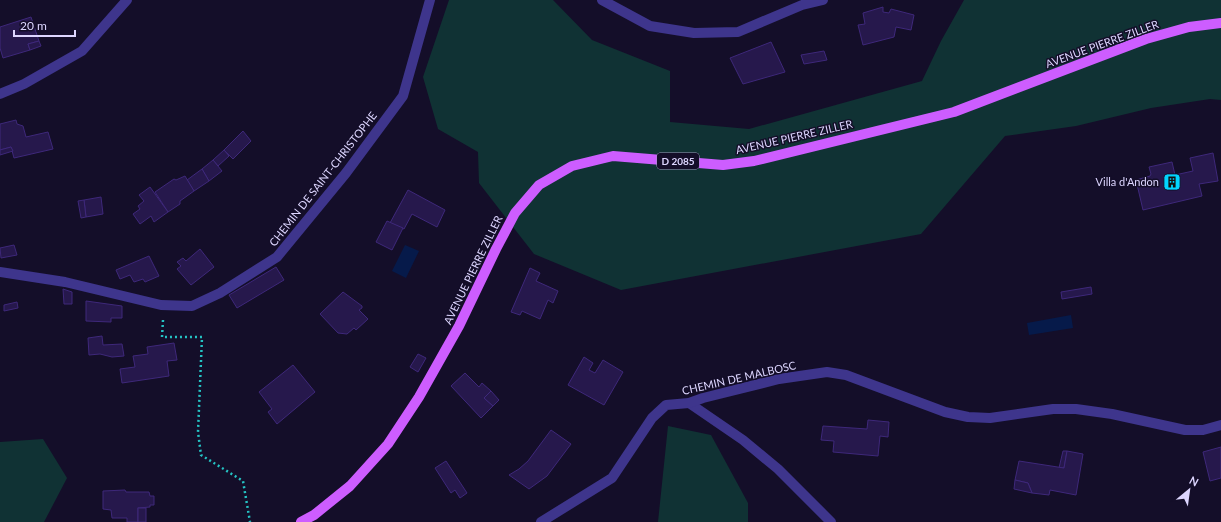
<svg xmlns="http://www.w3.org/2000/svg" width="1221" height="522" viewBox="0 0 1221 522" font-family="Lato,sans-serif">
	<style>
		.green { fill: #103234 }
		.water { fill: #061a4a }
		.building { fill: #26184c; stroke: #3e287a }
		.lines { fill: none; stroke-linecap: round; stroke-linejoin: round }
		.path { stroke: #25c3c4; stroke-width: 2.5; stroke-dasharray: 2 3; stroke-linecap: butt }
		.street { stroke: #3e358c; stroke-width: 10 }
		.primary { stroke: #cd5dff; stroke-width: 10 }
		.labels { text-anchor: middle; stroke-width: 3; stroke-linejoin: round; paint-order: stroke }
		.shield { fill: #140e29; stroke: #a19abf; stroke-width: 1 }
		.shield-label { font-size: 10px; font-weight: bold; fill: #ddd6ff }
		.street-label { font-size: 11px; fill: #ddd6ff; stroke: #140e29 }
		.poi-label { font-size: 11px; fill: #ddd6ff; stroke: #140e29; text-anchor: end }
	</style>
	<rect width="100%" height="100%" fill="#140e29"/>
	<!-- green -->
	<g class="green">
		<polygon points="449,0 553,0 592,40 670,71 670,122 749,129 922,81 941,41 964,0 1221,0 1221,100 1210,99 1151,108 1076,126 1005,136 921,234 621,290 534,254 479,183 478,152 438,129 423,77"/>
		<polygon points="668,426 711,435 748,503 748,522 658,522"/>
		<polygon points="43,439 67,478 44,522 0,522 0,442"/>
	</g>
	<!-- water -->
	<g class="water">
		<polygon points="405,245 419,251 406,278 392,271"/>
		<polygon points="1071,315 1073,328 1029,335 1027,323"/>
	</g>
	<!-- building -->
	<g class="building">
		<polygon points="883,7 883,12 889,13 891,9 914,15 911,30 896,27 894,37 863,45 858,25 865,24 863,13"/>
		<polygon points="31,17 39,41 28,44 30,50 3,58 0,48 0,27"/>
		<polygon points="39,41 41,46 30,50 28,44"/>
		<polygon points="771,42 785,72 743,84 730,58"/>
		<polygon points="824,51 827,60 804,64 801,55"/>
		<polygon points="16,120 17,124 23,126 26,137 48,132 53,149 14,158 11,147 0,150 0,124"/>
		<polygon points="243,131 251,141 233,159 224,150"/>
		<polygon points="11,147 13,151 0,155 0,150"/>
		<polygon points="224,150 229,156 218,166 213,160"/>
		<polygon points="1213,153 1218,181 1199,184 1202,196 1143,210 1136,180 1150,176 1151,174 1149,167 1172,162 1175,175 1193,171 1190,158"/>
		<polygon points="213,160 222,171 209,181 202,169"/>
		<polygon points="202,169 209,181 194,191 187,180"/>
		<polygon points="185,176 194,191 180,201 180,204 168,212 155,192 174,179 176,180"/>
		<polygon points="150,187 168,212 154,222 151,216 140,224 133,214 140,209 138,206 144,201 139,195"/>
		<polygon points="408,190 445,210 437,227 412,214 404,229 390,223"/>
		<polygon points="101,197 103,214 86,217 84,200"/>
		<polygon points="84,200 86,217 81,218 78,201"/>
		<polygon points="387,221 403,228 392,250 376,242"/>
		<polygon points="14,245 17,255 1,258 0,248"/>
		<polygon points="200,249 214,267 191,285 177,269 181,266 177,262 183,258 186,261"/>
		<polygon points="149,256 159,276 145,282 143,279 134,282 130,275 120,279 116,270"/>
		<polygon points="276,267 284,280 237,308 229,295"/>
		<polygon points="530,268 540,273 536,281 558,291 553,303 548,300 540,319 522,311 520,315 511,312"/>
		<polygon points="1091,287 1092,294 1062,299 1061,292"/>
		<polygon points="63,289 72,292 72,304 64,304"/>
		<polygon points="343,292 362,306 362,308 359,310 368,319 356,330 354,328 347,334 338,333 320,314"/>
		<polygon points="86,301 122,306 122,318 111,318 111,322 86,321"/>
		<polygon points="17,302 18,308 4,311 4,305"/>
		<polygon points="102,336 103,345 122,344 124,356 112,357 100,354 89,355 88,338"/>
		<polygon points="174,343 177,360 167,361 169,376 122,383 120,369 135,367 133,356 148,354 147,347"/>
		<polygon points="418,354 426,358 418,372 410,367"/>
		<polygon points="584,357 593,363 589,370 595,373 603,360 623,372 604,405 568,385"/>
		<polygon points="293,365 315,392 277,424 268,412 272,409 259,392"/>
		<polygon points="465,373 479,387 482,383 491,391 484,398 493,406 481,418 451,386"/>
		<polygon points="491,391 499,400 493,406 484,398"/>
		<polygon points="868,420 889,422 888,437 880,436 878,456 833,452 834,441 821,440 823,426 867,429"/>
		<polygon points="551,430 571,444 547,476 529,489 509,475 519,469 528,461"/>
		<polygon points="1221,447 1221,478 1210,481 1203,452"/>
		<polygon points="1063,451 1067,451 1064,468 1059,468"/>
		<polygon points="1067,451 1083,454 1076,495 1050,490 1049,495 1032,493 1028,483 1015,480 1019,461 1064,468"/>
		<polygon points="446,461 467,493 460,498 455,490 451,493 435,468"/>
		<polygon points="1015,480 1028,483 1032,493 1014,489"/>
		<polygon points="125,490 126,492 149,492 150,496 154,496 154,505 150,505 150,507 138,508 138,522 127,522 127,518 112,518 111,510 103,509 103,491"/>
		<rect x="138" y="508" width="8" height="14"/>
	</g>
	<g class="lines">
		<!-- path -->
		<polyline class="path" points="163,320 162,337 202,337 198,432 201,455 243,481 250,522"/>
		<!-- street -->
		<g class="street">
			<polyline points="602,0 650,26 694,33 738,32 802,5 823,0"/>
			<polyline points="0,94 24,84 82,51 127,0"/>
			<polyline points="0,272 65,282 161,305 192,306 220,293 277,257 346,173 403,96 430,0"/>
			<polyline points="689,403 743,440 778,469 831,522"/>
			<polyline points="541,522 612,478 652,418 666,405 689,403 703,398 779,379 827,372 846,375 945,412 968,417 990,418 1053,409 1076,409 1112,414 1185,430 1203,430 1221,425"/>
		</g>
		<!-- primary -->
		<polyline class="primary" points="301,522 314,515 350,486 388,444 419,397 459,326 496,249 515,213 539,185 572,166 613,156 723,165 754,161 954,112 1146,39 1189,27 1221,23"/>
	</g>
	<!-- icons -->
	<defs>
		<g id="building-square" transform="scale(0.9)"><rect x="-9" y="-9" width="18" height="18" rx="4" fill="#02d5ff" stroke="#140e29"/><path d="M-4-6H4V6H1V3H-1V6H-4ZM-2.5-4.3h1.7v1.8h-1.7ZM.8-4.3h1.7v1.8H.8ZM-2.5-1h1.7V.8h-1.7ZM.8-1h1.7V.8H.8Z" fill="#111"/></g>
	</defs>
	<g fill-rule="evenodd">
		<use href="#building-square" x="1172" y="182"/>
	</g>
	<g class="labels">
		<!-- shield labels -->
		<rect class="shield" x="657" y="153" width="42" height="16" rx="3"/>
		<g class="shield-label">
			<text x="678" y="165">D 2085</text>
		</g>
		<!-- street labels -->
		<g class="street-label">
			<text transform="translate(1102 44) rotate(-20)" y="4">AVENUE PIERRE ZILLER</text>
			<text transform="translate(794 137) rotate(-13)" y="4">AVENUE PIERRE ZILLER</text>
			<text transform="translate(323 179) rotate(-52)" y="4">CHEMIN DE SAINT-CHRISTOPHE</text>
			<text transform="translate(473 270) rotate(-64)" y="4">AVENUE PIERRE ZILLER</text>
			<text transform="translate(739 378) rotate(-13)" y="4">CHEMIN DE MALBOSC</text>
		</g>
		<!-- poi labels -->
		<g class="poi-label">
			<text x="1159" y="186">Villa d'Andon</text>
		</g>
	</g>
	<!-- north arrow -->
	<g transform="translate(1189 490) rotate(29)" stroke="#140e29" stroke-width="3" paint-order="stroke">
	<path d="M0-3L7 15L0 10L-7 15Z" fill="#ddd6ff"/>
	<text y="-6" font-size="11" font-weight="bold" text-anchor="middle" fill="#ddd6ff">N</text>
	</g>
	<!-- scale -->
	<path d="M14 30v6h61v-6" fill="none" stroke="#ddd6ff" stroke-width="2"/>
	<text x="20" y="30" font-size="12" fill="#ddd6ff" stroke="#140e29" stroke-width="3" paint-order="stroke">20 m</text>
</svg>
